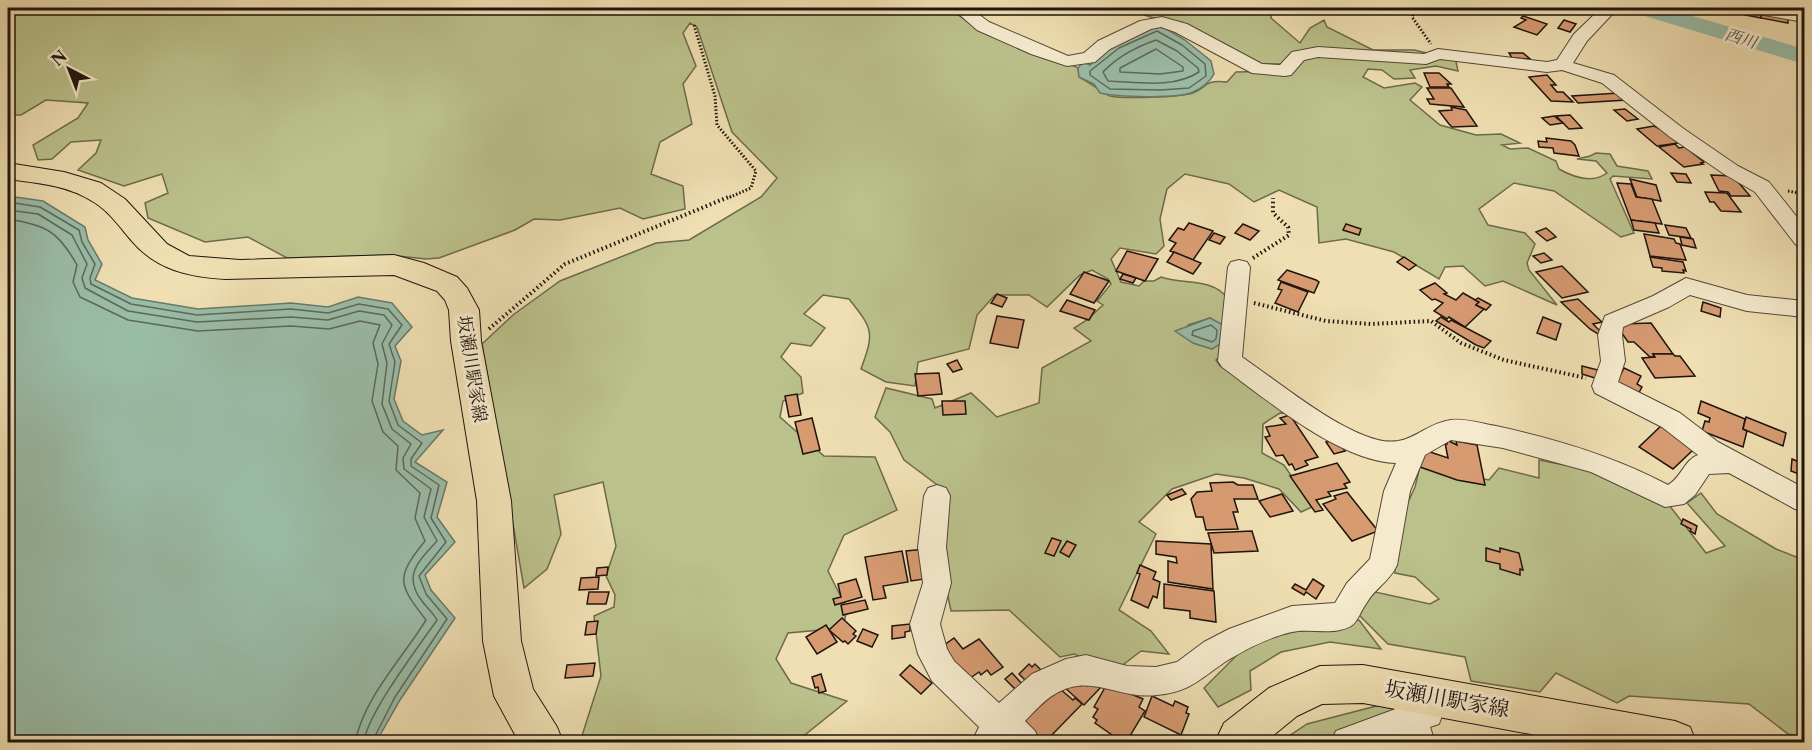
<svg xmlns="http://www.w3.org/2000/svg" width="1812" height="750" viewBox="0 0 1812 750" font-family="'Libre Caslon Text','Noto Serif JP',serif">
	<style>
		.green { fill: #bbc18b; stroke: #6d6a4c; stroke-width: 1.5; fill-rule: evenodd }
		.water { fill: #9abda8; stroke: #69796a; stroke-width: 1.5 }
		.lines { fill: none; stroke-linecap: round; stroke-linejoin: round }
		.shore { stroke: #5c685b; stroke-width: 1.5 }
		.river { fill: #9abda8; fill-rule: evenodd }
		.building { fill: #d79b72; stroke: #1f140e; stroke-width: 1.5 }
		.minor-casing { stroke: #534737; stroke-width: 2 }
		.major-casing { stroke: #1f140e; stroke-width: 2 }
		.path-far1 { stroke: #1f140e; stroke-width: 3; stroke-dasharray: 1.5 2; stroke-linecap: butt }
		.path { stroke: #1f140e; stroke-width: 4; stroke-dasharray: 1.5 3; stroke-linecap: butt }
		.minor { fill: #f5eacd; fill-rule: evenodd }
		.major { fill: #efdfb2; fill-rule: evenodd }
		.labels { text-anchor: middle; stroke-width: 6; stroke-linejoin: round; paint-order: stroke }
		.far-water-label { font-size: 16px; font-style: italic; fill: #4a4f44; stroke: #f5eacd }
		.street-label { font-size: 18px; fill: #1f140e; stroke: #f5eacd }
		.near-street-label { font-size: 21px; fill: #1f140e; stroke: #f5eacd }
	</style>
	<rect width="100%" height="100%" fill="#efdfb2"/>
	<filter id="stains"><feTurbulence type="fractalNoise" baseFrequency=".00333" numOctaves="4"/><feColorMatrix values="0 0 0 0 .2 0 0 0 0 .09 0 0 0 0 .02 0 0 0 .5 -.17"/></filter>
	<radialGradient id="worn" r=".72"><stop offset=".6" stop-color="#630" stop-opacity="0"/><stop offset="1" stop-color="#630" stop-opacity=".3"/></radialGradient>
	<!-- green -->
	<g class="green">
		<path d="M8 8H949C986 39 1035 47 1078 68L1079 77C1088 81 1104 94 1110 96 1125 99 1175 97 1189 94 1208 90 1200 79 1227 82L1236 72 1291 71 1282 64H1257L1191 33 1182 22 1172 24 1138 13 1143 9 1115 10 1109 8H1272L1271 18 1300 43 1310 28 1324 20 1327 27 1373 50H1414L1440 56 1455 57 1458 71 1436 66 1410 70 1415 78 1394 79 1382 70 1368 69 1363 77 1384 88 1415 83 1422 87 1410 100 1440 125 1476 135 1501 134 1520 143 1502 145 1510 149 1528 148 1556 161 1559 169C1573 177 1592 184 1607 173L1596 161 1577 159 1590 156 1596 153 1610 154 1617 166 1648 171 1652 179 1613 176 1610 179 1634 233 1621 237 1554 191 1514 183 1479 209 1488 225 1525 233 1535 244 1527 263 1529 270 1557 305 1503 281 1485 286 1463 266 1445 267 1439 279 1394 252 1346 239 1319 243 1317 207 1279 190 1254 202 1229 184 1185 174 1167 189 1160 219 1164 246 1156 254 1120 248 1111 259 1121 282 1139 286 1144 281H1154L1161 277C1182 285 1213 277 1228 299L1225 351 1216 360 1220 366H1233L1303 414 1280 413 1263 424 1262 453 1284 465 1312 507 1301 512 1279 489 1244 478 1216 474 1172 489 1139 522 1156 534 1119 610 1151 631 1169 654 1141 651 1115 671 1074 654 1060 657 1009 610 951 611 938 549 940 487 904 460 890 432 875 417 886 388 932 399 935 408 971 393 997 417 1039 403 1042 368 1091 341 1074 328 1087 320 1103 305 1097 301 1111 284 1108 279 1092 270 1080 275 1047 307 1029 295H995L977 315 969 349 918 362 915 386 886 382 861 369C874 333 874 330 849 299L823 295 804 314 825 328 811 346 791 343 781 357 801 377 803 393 783 401 780 417 824 456 875 457 897 510 844 535 828 571 847 609 843 628 788 633 776 659 791 683 847 701 796 742H580L601 676 594 616 614 607 615 595 606 576 616 546 603 482 554 495 561 534 547 569 524 588 482 344 513 315 560 281 656 243 689 240 761 197 777 178 732 132 697 27 690 23 683 33 696 66 683 84 692 124 660 142 651 174 683 186 685 209 643 219 620 208 560 220 534 219 515 230 439 258 426 259 388 255 287 258 248 237 205 242 148 218 145 203 168 193 162 174 124 186 78 170 96 153 101 140 71 142 52 159 38 160 33 145 78 118 88 103 46 100 21 115H8ZM1210 318 1212 349 1193 343 1188 325Z"/>
		<polygon points="1539,460 1611,474 1666,501 1706,553 1725,546 1687,503 1701,493 1717,514 1776,549 1804,560 1804,737 1788,734 1749,704 1629,696 1617,703 1556,673 1540,692 1471,681 1465,657 1388,644 1351,607 1366,590 1430,604 1439,599 1415,577 1395,573 1393,551 1400,519 1415,487 1420,466 1489,480 1499,468 1539,478"/>
		<polygon points="1359,620 1381,649 1330,642 1281,652 1250,671 1251,690 1218,707 1204,688 1239,653 1275,635"/>
		<polygon points="1392,702 1399,716 1334,736 1322,742 1280,742 1307,724"/>
	</g>
	<!-- water -->
	<g class="water">
		<path d="M1158 24 1185 40 1211 61 1214 74C1210 82 1201 89 1193 92 1179 99 1116 97 1100 93L1094 84 1079 77 1078 68 1083 62 1090 65 1115 43Z"/>
		<polygon points="8,196 43,201 85,227 88,240 102,264 95,280 132,298 198,309 291,303 328,307 358,297 392,303 412,327 395,346 401,361 394,399 403,421 422,435 443,430 415,462 447,482 437,517 455,542 425,575 431,590 455,618 400,700 376,742 8,742"/>
		<polygon points="1210,318 1223,325 1222,343 1212,349 1193,343 1175,331"/>
	</g>
	<g class="lines">
		<!-- shore -->
		<g class="shore">
			<polygon points="1157,31 1182,45 1205,64 1206,76 1189,88 1161,90 1110,89 1090,75 1090,71 1119,48"/>
			<path d="M1156 40 1177 51 1198 68 1199 72C1173 89 1138 82 1108 81L1103 72C1118 56 1136 47 1156 40Z"/>
			<polygon points="1156,49 1183,67 1183,71 1160,74 1120,72 1120,68"/>
			<polyline points="8,202 40,207 79,230 82,242 95,264 90,278 91,284 131,304 197,315 291,309 328,313 359,304 388,309 402,325 389,344 395,362 389,401 398,425 422,443 411,459 411,466 439,485 431,518 446,542 419,576 426,594 447,619 395,697 372,742"/>
			<path d="M8 210 38 214 72 235 87 264 82 278 85 288 128 311 197 322 291 317 328 320 359 311 384 315 392 325 382 344 387 363 382 404 392 429 411 444 403 458 404 469 431 489 424 517 437 541C419 561 402 575 422 601 427 608 433 613 437 620 419 646 367 714 364 742"/>
			<path d="M8 219C46 225 58 231 77 265L73 282 80 297 128 320 198 331 291 326 329 329 360 321 380 325 373 343 378 364 372 401 383 432 398 446 396 470 420 493 415 518 425 541C395 578 398 584 426 620 402 659 365 696 355 742"/>
			<polygon points="1211,325 1217,330 1216,339 1212,342 1192,335 1193,331"/>
		</g>
		<!-- river -->
		<polygon class="river" points="1631,8 1666,8 1804,49 1804,64 1635,13"/>
	</g>
	<!-- building -->
	<g class="building">
		<polygon points="1740,8 1760,12 1761,18 1741,14"/>
		<polygon points="1761,13 1788,18 1788,23 1761,18"/>
		<polygon points="1523,16 1547,24 1537,35 1514,27 1526,20 1521,18"/>
		<polygon points="1564,20 1576,24 1570,32 1558,28"/>
		<polygon points="1509,53 1523,53 1530,59 1512,58"/>
		<polygon points="1424,73 1439,73 1451,84 1447,84 1449,87 1430,87"/>
		<polygon points="1547,75 1556,85 1551,85 1557,92 1563,92 1573,102 1551,101 1529,77"/>
		<polygon points="1427,88 1451,88 1464,107 1430,104 1427,99 1434,99"/>
		<polygon points="1619,93 1626,100 1578,103 1572,96"/>
		<polygon points="1451,107 1466,110 1477,126 1452,127 1449,124 1439,111 1452,110"/>
		<polygon points="1625,109 1638,119 1627,121 1614,110"/>
		<polygon points="1570,115 1582,128 1569,129 1556,116"/>
		<polygon points="1554,116 1563,123 1550,125 1542,118"/>
		<polygon points="1654,126 1662,130 1678,143 1657,146 1637,129"/>
		<polygon points="1546,138 1571,141 1575,145 1579,156 1554,153 1553,148 1539,147 1538,141 1547,142"/>
		<polygon points="1675,144 1679,148 1685,147 1704,162 1701,163 1703,164 1684,167 1659,147"/>
		<polygon points="1671,173 1686,174 1691,183 1677,182"/>
		<polygon points="1711,175 1733,176 1750,196 1731,196 1728,192 1719,191"/>
		<polygon points="1630,179 1656,185 1661,201 1637,197"/>
		<polygon points="1617,183 1631,184 1636,197 1652,199 1662,224 1631,220"/>
		<polygon points="1705,192 1727,193 1741,212 1721,211 1714,202 1710,202"/>
		<polygon points="1631,220 1655,223 1659,233 1634,230"/>
		<polygon points="1189,223 1213,231 1193,260 1170,251 1176,243 1169,240 1178,228 1184,230"/>
		<polygon points="1243,224 1259,231 1250,240 1235,233"/>
		<polygon points="1346,224 1361,229 1359,235 1343,230"/>
		<polygon points="1665,225 1686,228 1691,238 1669,235"/>
		<polygon points="1546,228 1553,234 1556,237 1547,241 1536,232"/>
		<polygon points="1214,233 1225,237 1220,244 1209,240"/>
		<polygon points="1644,234 1674,239 1676,243 1680,244 1686,260 1650,256"/>
		<polygon points="1680,237 1693,239 1696,248 1682,245"/>
		<polygon points="1127,251 1158,259 1145,281 1116,271"/>
		<polygon points="1174,252 1201,263 1193,274 1167,262"/>
		<polygon points="1544,253 1552,260 1541,263 1533,256"/>
		<polygon points="1404,257 1416,265 1409,270 1397,262"/>
		<polygon points="1650,257 1683,262 1686,271 1683,270 1684,273 1662,271 1662,268 1653,267"/>
		<polygon points="1562,266 1588,292 1562,298 1536,272"/>
		<polygon points="1287,270 1316,280 1319,282 1314,293 1278,280"/>
		<polygon points="1084,272 1109,281 1094,303 1070,294"/>
		<polygon points="1123,274 1136,278 1133,283 1120,279"/>
		<polygon points="1281,282 1308,292 1298,312 1275,303 1282,290 1278,289"/>
		<polygon points="1435,283 1447,293 1444,294 1456,300 1463,293 1479,302 1476,305 1484,309 1465,327 1449,317 1447,319 1434,311 1443,303 1435,299 1432,300 1420,290"/>
		<polygon points="997,294 1007,298 1002,307 991,303"/>
		<polygon points="1478,298 1491,305 1486,310 1476,305 1479,302 1475,300"/>
		<polygon points="1578,299 1602,322 1593,324 1602,333 1598,334 1590,329 1561,302"/>
		<polygon points="1067,300 1095,310 1089,320 1060,311"/>
		<polygon points="1703,302 1721,308 1720,317 1701,311"/>
		<polygon points="997,316 1024,320 1018,348 990,343"/>
		<polygon points="1441,317 1449,322 1451,320 1491,341 1484,348 1476,345 1436,321"/>
		<polygon points="1543,317 1561,324 1556,340 1537,333"/>
		<polygon points="1651,323 1673,354 1653,354 1655,357 1650,357 1634,342 1628,342 1619,329 1622,324"/>
		<polygon points="1653,354 1673,354 1675,356 1680,356 1695,376 1655,378 1642,358 1655,357"/>
		<polygon points="957,360 962,369 953,372 947,364"/>
		<polygon points="1582,366 1598,370 1598,379 1582,374"/>
		<polygon points="1624,368 1641,376 1637,384 1642,387 1637,396 1612,383 1616,374 1620,376"/>
		<polygon points="939,373 942,394 918,396 915,374"/>
		<polygon points="797,394 801,415 789,417 785,396"/>
		<polygon points="942,401 965,401 966,414 943,415"/>
		<polygon points="1701,401 1745,419 1743,429 1747,431 1743,447 1702,431 1705,421 1709,422 1710,418 1698,413"/>
		<polygon points="1290,415 1318,457 1305,461 1308,465 1295,470 1292,464 1289,465 1283,455 1276,456 1265,437 1270,436 1266,427 1286,424 1280,418"/>
		<polygon points="1746,417 1786,433 1783,446 1743,429"/>
		<polygon points="812,418 820,450 803,454 795,422"/>
		<polygon points="1663,424 1694,449 1673,469 1639,447"/>
		<polygon points="1336,440 1345,451 1334,454 1326,442"/>
		<polygon points="1447,440 1457,445 1456,441 1477,445 1485,485 1457,480 1420,467 1424,450 1448,458 1445,443 1447,444"/>
		<polygon points="1792,459 1804,464 1804,476 1791,471"/>
		<polygon points="1337,463 1350,482 1344,484 1347,488 1328,492 1331,496 1316,500 1323,510 1315,512 1290,476"/>
		<polygon points="1233,482 1238,485 1253,485 1258,499 1234,499 1238,512 1233,512 1238,529 1206,530 1203,517 1196,517 1191,499 1197,492 1212,491 1210,483"/>
		<polygon points="1182,489 1186,494 1171,500 1167,495"/>
		<polygon points="1347,492 1378,531 1352,541 1323,504 1336,499 1334,496"/>
		<polygon points="1282,494 1293,511 1270,517 1259,501"/>
		<polygon points="1683,519 1697,526 1695,534 1690,531 1691,529 1681,524"/>
		<polygon points="1252,531 1258,551 1214,553 1208,533"/>
		<polygon points="1052,538 1061,541 1054,556 1045,553"/>
		<polygon points="1067,541 1076,545 1069,557 1060,552"/>
		<polygon points="1156,541 1211,544 1213,589 1168,582 1168,561 1177,563 1176,557 1156,554"/>
		<polygon points="1486,548 1500,552 1500,548 1519,553 1523,570 1520,569 1520,575 1500,569 1500,564 1486,561"/>
		<polygon points="925,549 931,578 911,581 906,551"/>
		<polygon points="902,551 908,582 883,586 886,598 873,600 865,557"/>
		<polygon points="1140,565 1156,572 1153,579 1160,582 1157,598 1153,596 1148,608 1131,600 1140,574 1137,573"/>
		<polygon points="608,567 607,575 596,576 597,568"/>
		<polygon points="599,577 598,589 579,590 581,578"/>
		<polygon points="856,579 862,597 835,605 833,599 841,597 838,584"/>
		<polygon points="1313,579 1324,586 1316,599 1306,592 1304,595 1292,588 1295,584 1306,590"/>
		<polygon points="1164,584 1214,591 1216,622 1190,618 1190,611 1164,608"/>
		<polygon points="589,592 609,592 606,604 587,604"/>
		<polygon points="865,600 868,609 843,615 841,605"/>
		<polygon points="842,618 856,631 853,634 856,636 848,644 845,641 843,642 829,630"/>
		<polygon points="598,621 596,634 585,635 587,622"/>
		<polygon points="910,624 910,631 905,632 905,637 892,639 892,626"/>
		<polygon points="826,625 837,642 817,654 806,637"/>
		<polygon points="863,629 878,635 872,647 857,641"/>
		<polygon points="954,638 963,649 979,639 1003,667 991,675 987,670 981,675 979,672 966,681 943,646"/>
		<polygon points="595,663 593,676 565,678 567,665"/>
		<polygon points="1029,664 1032,667 1035,664 1044,673 1030,685 1019,674"/>
		<polygon points="910,665 932,683 921,694 900,675"/>
		<polygon points="1012,673 1025,687 1019,693 1005,679"/>
		<polygon points="821,674 826,691 819,693 818,687 815,688 812,677"/>
		<polygon points="1075,676 1087,686 1094,679 1102,686 1084,705 1064,687"/>
		<polygon points="1053,683 1073,700 1075,698 1082,704 1045,742 1017,720"/>
		<polygon points="1107,684 1143,699 1139,707 1145,711 1131,734 1141,742 1109,742 1108,741 1112,735 1095,723 1097,720 1093,717 1098,709 1094,707"/>
		<polygon points="1152,696 1173,706 1175,701 1188,707 1186,713 1189,714 1181,735 1144,717"/>
	</g>
	<g class="lines">
		<!-- minor casing -->
		<g class="minor-casing">
			<g id="minor">
				<polygon points="952,8 970,8 989,22 1068,56 1084,53 1098,41 1140,21 1162,17 1187,24 1262,64 1280,65 1292,52 1318,47 1424,54 1438,49 1547,62 1557,60 1574,34 1601,8 1618,8 1587,41 1573,63 1614,75 1684,129 1738,166 1769,182 1804,226 1804,247 1796,245 1755,192 1724,174 1670,137 1602,83 1562,70 1547,72 1440,59 1426,64 1318,57 1304,60 1291,75 1285,76 1252,73 1175,32 1161,27 1151,29 1110,49 1095,62 1067,66 1031,54 977,30"/>
				<polygon points="1744,8 1778,8 1804,12 1804,22 1752,13"/>
				<path d="M1239 260 1247 262 1250 267 1242 357C1280 383 1335 429 1378 440 1411 448 1422 424 1451 420 1465 418 1482 424 1496 426 1556 439 1614 456 1668 485 1681 478 1685 459 1698 455L1662 427 1595 393 1592 386 1601 361 1598 335 1605 316 1653 296 1686 278 1747 295 1804 301V317L1747 311 1690 295 1669 307 1623 327 1622 335 1625 361 1618 382 1680 413 1718 442 1804 488V512L1795 509 1729 473 1709 474 1695 495 1684 504 1665 507 1591 472 1503 448 1451 440 1425 455 1410 491 1397 565C1390 581 1374 589 1366 604 1361 610 1358 622 1351 626 1334 636 1310 628 1292 632 1270 637 1244 650 1225 662 1200 679 1190 692 1157 695 1118 700 1091 672 1055 694 1044 700 1034 712 1025 721L1035 731 1040 742H972L979 727 932 681 918 654 910 624 923 583 918 547 924 496 928 488 937 485 946 488 950 496 946 547 951 583 940 624 947 649 954 661 999 703 1032 674 1066 659 1086 655 1127 666 1156 667 1177 662 1204 642 1229 629 1292 606 1335 603 1347 583 1370 559 1384 491 1396 463C1340 462 1266 399 1222 367L1218 361 1228 267 1231 262Z"/>
				<polygon points="1421,678 1432,683 1443,713 1439,724 1430,727 1435,742 1403,742 1402,738 1389,742 1331,742 1336,731 1409,704 1406,693 1410,683"/>
			</g>
		</g>
		<!-- major casing -->
		<g class="major-casing">
			<g id="major">
				<path d="M8 163 64 172 101 183 125 199 167 244 189 256 240 260 394 255 424 263 457 277 467 288 479 310 481 341 511 501 521 641 533 689 557 727 563 742H519L494 696 483 641 477 501 451 341 449 310 445 300 437 291 394 275 226 279C189 277 156 270 131 240 119 226 108 210 92 201 67 185 37 183 8 179Z"/>
				<polygon points="1363,665 1675,721 1690,727 1696,742 1574,742 1363,703 1322,704 1297,716 1265,742 1215,742 1224,723 1269,688 1320,666"/>
			</g>
		</g>
		<!-- path-far1 -->
		<g class="path-far1">
			<polyline points="1415,8 1412,17 1431,44"/>
			<polyline points="694,25 715,96 717,125 756,171 751,188 728,198"/>
			<polyline points="1788,191 1804,194"/>
		</g>
		<!-- path -->
		<g class="path">
			<polyline points="1253,258 1289,235 1288,227 1273,213 1273,198"/>
			<polyline points="1254,303 1326,321 1371,324 1431,321 1461,343 1504,360 1586,378"/>
			<polyline points="489,329 565,264 731,196"/>
		</g>
		<!-- minor -->
		<use href="#minor" class="minor"/>
		<!-- major -->
		<use href="#major" class="major"/>
	</g>
	<g class="labels">
		<!-- far-water labels -->
		<g class="far-water-label">
			<text transform="translate(1741 38) rotate(17)" y="6">西川</text>
		</g>
		<!-- street labels -->
		<g class="street-label">
			<text transform="translate(472 369) rotate(81)" y="6">坂瀬川駅家線</text>
		</g>
		<!-- near-street labels -->
		<g class="near-street-label">
			<text transform="translate(1447 699) rotate(10)" y="7">坂瀬川駅家線</text>
		</g>
	</g>
	<!-- margin -->
	<rect width="1812" height="750" fill="none" stroke="#efdfb2" stroke-width="30"/>
	<rect x="9" y="9" width="1794" height="732" fill="none" stroke="#1f140e" stroke-width="3"/>
	<rect x="15" y="15" width="1782" height="720" fill="none" stroke="#1f140e" stroke-width="1.5"/>
	<!-- north arrow -->
	<g transform="translate(69 69) rotate(318)" stroke="#f5eacd" stroke-width="4.5" paint-order="stroke">
	<path d="M0-4.5L10 22L0 15L-10 22Z" fill="#1f140e"/>
	<text y="-9" font-size="16" font-weight="bold" text-anchor="middle" fill="#1f140e">N</text>
	</g>
	<rect width="100%" height="100%" filter="url(#stains)"/>
	<rect width="100%" height="100%" fill="url(#worn)"/>
</svg>
